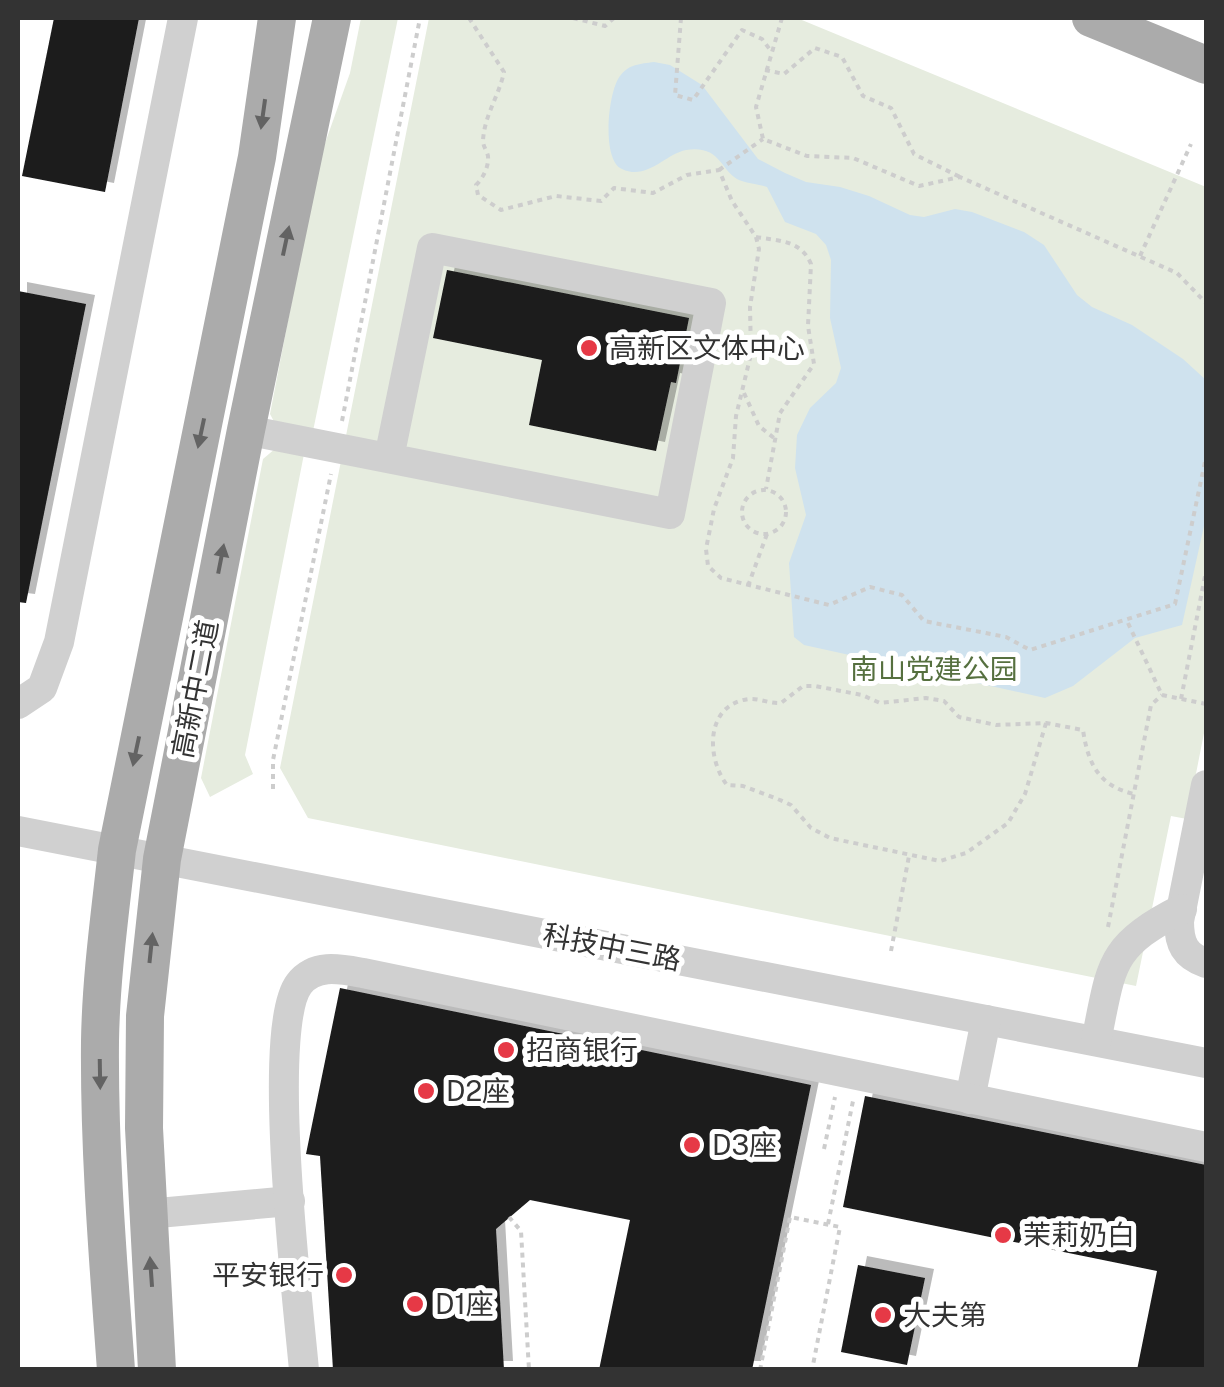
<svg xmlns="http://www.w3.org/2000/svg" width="1224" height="1387" viewBox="0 0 1224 1387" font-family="'Public Sans','Noto Sans SC',sans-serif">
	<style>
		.green { fill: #e6ecdf }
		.water { fill: #cfe2ee }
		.building { fill: #1a1a1a; filter: url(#shadow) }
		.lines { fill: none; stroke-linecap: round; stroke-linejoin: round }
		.path { stroke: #cdcdcd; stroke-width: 4; stroke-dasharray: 5 5; stroke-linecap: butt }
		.minor { stroke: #d0d0d0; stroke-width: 30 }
		.major { stroke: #ababab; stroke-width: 38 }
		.oneway { fill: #636363 }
		.poi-dot { fill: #e63946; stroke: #fff; stroke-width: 4 }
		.labels { text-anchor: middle; stroke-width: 10; stroke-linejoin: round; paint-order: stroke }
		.poi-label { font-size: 28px; fill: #333; stroke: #fff; text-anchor: start }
		.park-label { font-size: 28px; fill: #56703f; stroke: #fff }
		.street-label { font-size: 28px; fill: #333; stroke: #fff }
	</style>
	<defs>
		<filter id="shadow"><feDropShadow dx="9" dy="-9" stdDeviation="0" flood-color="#0004"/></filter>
	</defs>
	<rect width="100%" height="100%" fill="#fff"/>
	<!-- green -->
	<g class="green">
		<polygon points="361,18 398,18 312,436 279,431 270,414 319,160 350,73"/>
		<polygon points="429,18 797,18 1206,187 1206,723 1187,819 1171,816 1136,986 308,818 280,768"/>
		<polygon points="276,448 304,454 245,755 253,774 210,797 201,778 263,459"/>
	</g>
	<!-- water -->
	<path class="water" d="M654 62 670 65 702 85 758 159 785 173 806 182 840 187 869 196 910 215 924 217 955 209 972 212 1024 232 1044 245 1077 295 1092 307 1132 325 1183 359 1206 380V517L1182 625 1135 638 1073 686 1045 698 804 645 794 637 789 563 806 515 795 468 797 435 810 408 836 383 841 368 830 318 831 260 826 245 816 234 785 222 767 187C758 184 744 183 737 179 720 169 720 145 686 150 665 154 647 181 622 169 601 160 608 91 620 76 629 64 640 64 654 62Z"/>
	<!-- building -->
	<g class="building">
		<polygon points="54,18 139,18 105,192 22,176"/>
		<polygon points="447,270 689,318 676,383 671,382 656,451 529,425 542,360 433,338"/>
		<polygon points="18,291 86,304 26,603 18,602"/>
		<polygon points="340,988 811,1085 752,1370 599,1370 630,1220 530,1200 496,1229 504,1370 333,1370 320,1156 306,1154"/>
		<polygon points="865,1096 1206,1165 1206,1370 1137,1370 1157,1271 843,1207"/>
		<polygon points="858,1265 925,1278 907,1365 841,1352"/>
	</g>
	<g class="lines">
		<!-- path -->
		<g class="path">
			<path d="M469 18 504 72C499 96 484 116 483 141 483 146 487 151 488 156 489 167 483 178 476 185L478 195 501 210 556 196 601 201 614 188 653 193 687 175 719 170 732 201 756 237 759 249 750 307 751 354 736 416 733 458 714 509 706 549 708 566 721 578 829 605 870 587 902 595 924 621 1006 637 1030 650 1175 604 1206 457"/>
			<polyline points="573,18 605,26 614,18"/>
			<polyline points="681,18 675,95 693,100 742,30 762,39 771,51"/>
			<polyline points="782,18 756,107 763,139 807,156 853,158 919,186 960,177 1177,273 1206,303"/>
			<polyline points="765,70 784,74 815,48 842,57 863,96 891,108 914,154 960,177"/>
			<polyline points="719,170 763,139"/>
			<path d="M756 237C779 241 801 240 811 264L808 326 814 364 780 413 766 489"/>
			<polyline points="1140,256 1191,144"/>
			<polyline points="744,393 759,426 774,438"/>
			<polyline points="342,421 420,18"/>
			<circle cx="764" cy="512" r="22"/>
			<polyline points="748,586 767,534"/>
			<polyline points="1128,623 1162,695"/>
			<polyline points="1162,695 1206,704"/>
			<polyline points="1181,699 1206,571"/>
			<path d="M1046 723 1025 794 1008 823 966 853 940 861 830 838 811 828 791 805 780 800 743 786 727 785C706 758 705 704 749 699 759 698 770 704 781 703L803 686H815L862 695 880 703 926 698 944 701 959 717 996 725 1046 723 1083 730C1088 764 1099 786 1134 794"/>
			<polyline points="273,789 273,760 331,474"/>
			<polyline points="1108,927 1151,705 1162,695"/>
			<polyline points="891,951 909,856"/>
			<polyline points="824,1149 835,1097"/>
			<polyline points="509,1217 521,1231 529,1370"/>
			<polyline points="828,1224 853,1101"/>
			<polyline points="760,1370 790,1217 840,1227 812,1370"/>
		</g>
		<!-- minor -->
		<g class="minor">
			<polyline points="246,430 670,514 711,303 432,248 389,458"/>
			<polyline points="18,704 42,688 59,642 183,18"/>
			<path d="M1206 785 1179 921C1179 944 1185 956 1206 963"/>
			<polyline points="18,831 1206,1063"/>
			<path d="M1096 1041C1112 966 1107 947 1182 909"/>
			<polyline points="970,1099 986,1020"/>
			<polyline points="147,1214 290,1201"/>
			<path d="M304 1370C298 1302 265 1029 299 984 315 963 341 969 363 973L1206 1147"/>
		</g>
		<!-- major -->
		<g class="major">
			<polyline points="1091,18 1206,65"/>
			<path d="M116 1370C108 1260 99 1151 100 1041 101 977 110 914 117 850L257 157 277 18"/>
			<polyline points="157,1370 144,1128 145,1016 162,859 246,430 332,18"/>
		</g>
	</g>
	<!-- one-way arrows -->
	<defs><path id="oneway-solid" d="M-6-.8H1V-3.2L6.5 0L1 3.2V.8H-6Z" transform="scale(2.5)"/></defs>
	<g class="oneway">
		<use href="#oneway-solid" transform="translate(263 114) rotate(98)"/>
		<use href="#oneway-solid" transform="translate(286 241) rotate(-78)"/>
		<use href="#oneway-solid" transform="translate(201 433) rotate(102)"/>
		<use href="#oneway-solid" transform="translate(221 559) rotate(-79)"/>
		<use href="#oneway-solid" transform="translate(136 751) rotate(102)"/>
		<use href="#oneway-solid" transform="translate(151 948) rotate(-84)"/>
		<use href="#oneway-solid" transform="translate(100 1074) rotate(89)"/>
		<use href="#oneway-solid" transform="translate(151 1272) rotate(-94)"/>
	</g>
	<!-- markers -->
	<g class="poi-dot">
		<circle cx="589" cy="348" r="10"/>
		<circle cx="506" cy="1050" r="10"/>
		<circle cx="426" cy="1091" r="10"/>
		<circle cx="692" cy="1145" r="10"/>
		<circle cx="1003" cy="1235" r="10"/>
		<circle cx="344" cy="1275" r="10"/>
		<circle cx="415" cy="1304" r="10"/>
		<circle cx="883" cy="1315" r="10"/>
	</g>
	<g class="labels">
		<!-- poi labels -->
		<g class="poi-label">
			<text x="609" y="358">高新区文体中心</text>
			<text x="526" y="1060">招商银行</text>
			<text x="446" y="1101">D2座</text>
			<text x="712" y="1155">D3座</text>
			<text x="1023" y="1245">茉莉奶白</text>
			<text x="324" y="1285" text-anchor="end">平安银行</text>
			<text x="435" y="1314">D1座</text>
			<text x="903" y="1325">大夫第</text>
		</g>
		<!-- park labels -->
		<g class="park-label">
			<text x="934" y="679">南山党建公园</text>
		</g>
		<!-- street labels -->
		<g class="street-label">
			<text transform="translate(195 689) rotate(-79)" y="10">高新中二道</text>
			<text transform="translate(612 947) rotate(11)" y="10">科技中三路</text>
		</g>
	</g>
	<!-- border -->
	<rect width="1224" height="1387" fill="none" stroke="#333333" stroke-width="40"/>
</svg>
